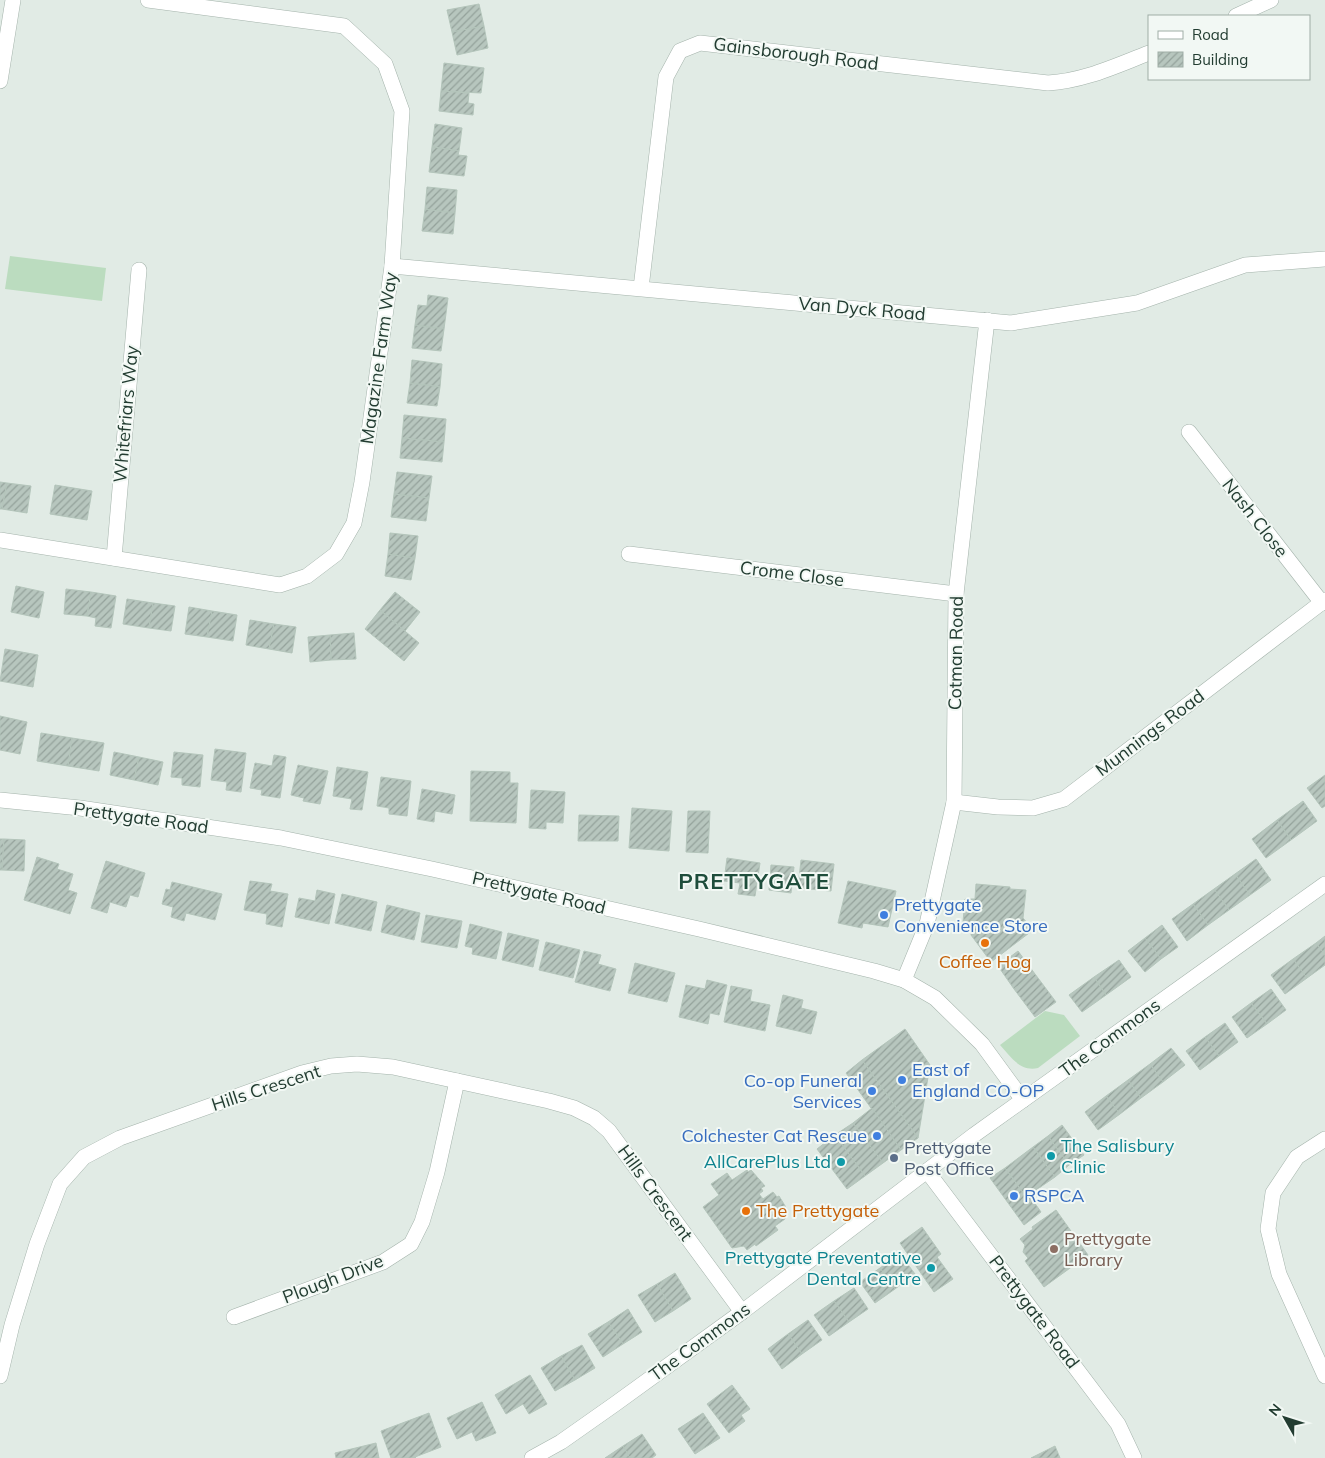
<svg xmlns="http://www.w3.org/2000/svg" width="1325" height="1458" viewBox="0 0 1325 1458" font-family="Mulish,sans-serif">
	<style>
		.grass { fill: #bbdcbf }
		.building { fill: url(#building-hatch); stroke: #b4c5bb }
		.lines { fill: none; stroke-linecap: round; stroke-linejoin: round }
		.minor-casing { stroke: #a4b3ab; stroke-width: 16 }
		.minor { stroke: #fff; stroke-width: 15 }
		.shop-dot { fill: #3f7fe0; stroke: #f2f8f4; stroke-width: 2 }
		.food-dot { fill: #e8710a; stroke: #f2f8f4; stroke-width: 2 }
		.culture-dot { fill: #0f9aa8; stroke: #f2f8f4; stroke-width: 2 }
		.service-dot { fill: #5c6f8a; stroke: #f2f8f4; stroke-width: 2 }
		.education-dot { fill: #8d6e63; stroke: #f2f8f4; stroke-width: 2 }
		.labels { text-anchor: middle; stroke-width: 4; stroke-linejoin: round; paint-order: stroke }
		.street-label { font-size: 18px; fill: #223c31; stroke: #f2f8f4 }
		.shop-label { font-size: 18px; fill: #366cbe; stroke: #f2f8f4; text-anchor: start }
		.food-label { font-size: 18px; fill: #c56008; stroke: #f2f8f4 }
		.culture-label { font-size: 18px; fill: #0d838f; stroke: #f2f8f4; text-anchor: end }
		.service-label { font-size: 18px; fill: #4e5e75; stroke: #f2f8f4; text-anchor: start }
		.education-label { font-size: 18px; fill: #785e54; stroke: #f2f8f4; text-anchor: start }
		.district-label { font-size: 22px; font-weight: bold; letter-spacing: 1px; fill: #1e4d3b; stroke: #f2f8f4 }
	</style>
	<defs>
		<pattern id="building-hatch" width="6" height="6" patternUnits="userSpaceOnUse" patternTransform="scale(1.25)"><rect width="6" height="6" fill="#b7c6be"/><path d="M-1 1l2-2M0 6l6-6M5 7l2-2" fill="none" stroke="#94a29b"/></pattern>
	</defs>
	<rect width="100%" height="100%" fill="#e1ebe5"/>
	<!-- grass -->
	<g class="grass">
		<polygon points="10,256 106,268 102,301 5,289"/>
		<path d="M1045 1011 1064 1015 1080 1036 1038 1068C1020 1072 1011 1057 1000 1045Z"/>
	</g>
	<!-- building -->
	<g class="building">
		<polygon points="479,4 484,26 452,32 447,10"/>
		<polygon points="484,26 488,48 457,55 452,32"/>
		<polygon points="444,63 484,68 481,93 441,91"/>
		<polygon points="441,91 469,93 468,103 474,104 473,115 439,111"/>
		<polygon points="435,124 462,128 459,151 432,147"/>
		<polygon points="432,147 459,151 458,155 467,156 464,176 429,172"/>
		<polygon points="427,187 457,190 455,213 425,209"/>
		<polygon points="425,209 455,213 453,234 422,231"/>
		<polygon points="428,295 448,298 444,329 415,325 418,305 427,306"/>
		<polygon points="415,325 444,329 441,351 412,348"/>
		<polygon points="412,360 442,364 440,387 410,383"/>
		<polygon points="410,383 440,387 437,406 407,403"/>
		<polygon points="404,415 446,419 444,442 402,438"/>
		<polygon points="402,438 444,442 442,462 400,458"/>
		<polygon points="397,472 432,476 429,498 394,494"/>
		<polygon points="0,482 7,483 2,509 0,509"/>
		<polygon points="7,483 31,486 27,513 2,509"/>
		<polygon points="55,485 92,491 87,520 50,514"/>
		<polygon points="394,494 429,498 426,521 391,517"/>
		<polygon points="390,533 418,536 415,558 388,554"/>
		<polygon points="388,554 415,558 411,580 385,576"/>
		<polygon points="16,586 44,592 39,618 11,612"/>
		<polygon points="66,589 91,592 87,616 64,614"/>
		<polygon points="91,592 116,596 111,628 95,626 96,618 87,616"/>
		<polygon points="395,592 420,612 405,631 380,610"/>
		<polygon points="127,599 153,603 149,628 123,624"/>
		<polygon points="153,603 175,606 171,631 149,628"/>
		<polygon points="189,607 212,611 207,637 185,634"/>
		<polygon points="380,610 419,643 404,661 365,629"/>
		<polygon points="212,611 237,615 233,641 207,637"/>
		<polygon points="250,620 274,624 269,649 246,645"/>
		<polygon points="274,624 296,627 292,653 269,649"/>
		<polygon points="354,633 356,659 331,660 330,635"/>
		<polygon points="330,635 331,660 310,662 308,637"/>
		<polygon points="5,649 38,655 33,687 0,681"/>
		<polygon points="0,716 27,722 20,754 0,750"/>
		<polygon points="41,733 72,738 68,766 37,761"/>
		<polygon points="72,738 104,743 99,771 68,766"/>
		<polygon points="215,749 246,753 241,792 226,790 227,782 211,780"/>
		<polygon points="114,752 139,757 134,780 110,775"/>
		<polygon points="174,752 203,755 200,787 182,785 182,778 171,777"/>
		<polygon points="274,755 286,757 280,798 261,795 262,790 250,788 255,763 272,766"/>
		<polygon points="139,757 163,762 158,785 134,780"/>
		<polygon points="298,765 328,771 320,804 303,801 304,798 291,795"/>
		<polygon points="337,767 368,772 362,810 350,809 352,799 333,796"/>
		<polygon points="471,771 510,772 510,783 518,783 516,823 470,821"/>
		<polygon points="1325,775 1325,806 1322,808 1307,788"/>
		<polygon points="381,777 411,781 407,816 389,814 389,808 377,806"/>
		<polygon points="422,789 455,795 452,814 435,811 434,822 417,819"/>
		<polygon points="531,790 565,792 563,823 546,822 546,829 529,828"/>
		<polygon points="1303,801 1317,821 1291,840 1277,820"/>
		<polygon points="632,808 672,811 669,851 629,848"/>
		<polygon points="688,811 710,811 708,853 686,852"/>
		<polygon points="579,815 619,816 618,841 578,841"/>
		<polygon points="1277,820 1291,840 1266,858 1252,839"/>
		<polygon points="0,839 4,839 2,870 0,870"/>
		<polygon points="4,839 25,840 24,871 2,870"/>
		<polygon points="37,857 59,864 57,869 73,874 68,890 77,893 70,914 24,900"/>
		<polygon points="727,858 760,863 755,896 738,894 740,883 724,881"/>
		<polygon points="1256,859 1271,880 1250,895 1235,874"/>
		<polygon points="801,860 834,864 831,891 798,888"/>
		<polygon points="106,861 145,873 138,897 130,895 126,907 110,902 107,913 91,908"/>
		<polygon points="771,865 794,867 791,893 769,890"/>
		<polygon points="1235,874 1250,895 1229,910 1214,889"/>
		<polygon points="250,881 272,884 270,891 288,894 282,927 266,924 267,914 244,910"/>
		<polygon points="848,881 896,891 888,927 863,923 862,928 838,923"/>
		<polygon points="172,882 222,894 215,920 186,913 184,921 171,917 173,907 162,904 166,889 170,890"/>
		<polygon points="976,884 1010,887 1010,889 1026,890 1023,918 1033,930 991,962 971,935 972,923 963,922 965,899 975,899"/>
		<polygon points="1214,889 1229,910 1208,925 1193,904"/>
		<polygon points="317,890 335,894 329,924 295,917 299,898 315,901"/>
		<polygon points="342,894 377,902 371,931 335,923"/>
		<polygon points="1193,904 1208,925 1187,941 1172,919"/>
		<polygon points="387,905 420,913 414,940 381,932"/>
		<polygon points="426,915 462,921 457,948 421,942"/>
		<polygon points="470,924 502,932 496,959 472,954 473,948 465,946"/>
		<polygon points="1162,925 1178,947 1161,959 1145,938"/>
		<polygon points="508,933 539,940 533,967 502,960"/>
		<polygon points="1325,936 1325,955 1316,943"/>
		<polygon points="1145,938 1161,959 1145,972 1128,951"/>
		<polygon points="546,942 580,950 573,978 539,970"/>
		<polygon points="1316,943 1325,955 1325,965 1307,978 1293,959"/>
		<polygon points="584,951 601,955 598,964 616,969 610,991 575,982"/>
		<polygon points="1018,951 1035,974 1014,989 998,966"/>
		<polygon points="1293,959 1307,978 1285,994 1271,975"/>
		<polygon points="1119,960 1131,977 1106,995 1094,977"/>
		<polygon points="635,963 675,973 667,1002 628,993"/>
		<polygon points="1035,974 1056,1002 1035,1017 1014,989"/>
		<polygon points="1094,977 1106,995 1082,1012 1069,995"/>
		<polygon points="707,980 727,985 719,1015 710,1013 708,1024 679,1017 686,985 705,989"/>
		<polygon points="731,986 752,990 750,1001 770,1005 765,1031 724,1022"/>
		<polygon points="1271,989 1286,1010 1267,1024 1251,1003"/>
		<polygon points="783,995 803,1000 801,1008 817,1012 811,1034 776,1026"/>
		<polygon points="1251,1003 1267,1024 1247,1038 1232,1017"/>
		<polygon points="1225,1023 1238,1042 1219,1056 1205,1037"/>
		<polygon points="905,1029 930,1065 918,1138 862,1060"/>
		<polygon points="1205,1037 1219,1056 1200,1070 1186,1051"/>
		<polygon points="1171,1048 1185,1065 1163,1082 1150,1064"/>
		<polygon points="862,1060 918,1138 901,1150 846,1073"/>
		<polygon points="1150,1064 1163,1082 1141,1098 1128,1080"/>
		<polygon points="1128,1080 1141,1098 1120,1114 1106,1096"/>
		<polygon points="1106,1096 1120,1114 1098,1130 1085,1112"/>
		<polygon points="872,1108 901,1150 883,1163 853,1123"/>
		<polygon points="853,1123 883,1163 865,1176 835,1135"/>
		<polygon points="1062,1125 1084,1155 1069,1165 1048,1136"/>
		<polygon points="835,1135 865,1176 847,1189 817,1149"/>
		<polygon points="1048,1136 1069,1165 1055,1177 1033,1147"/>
		<polygon points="1033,1147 1055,1177 1026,1197 1005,1168"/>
		<polygon points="1005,1168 1026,1197 1029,1195 1041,1212 1024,1225 990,1178"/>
		<polygon points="747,1170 748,1172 751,1170 765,1186 761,1188 763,1191 759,1194 763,1199 773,1192 777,1197 779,1196 787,1209 785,1219 775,1226 778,1230 756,1246 755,1244 747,1250 744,1246 732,1248 703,1207 719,1195 711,1184 727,1173 732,1180"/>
		<polygon points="1056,1210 1088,1255 1044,1287 1025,1261 1028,1258 1023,1252 1025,1245 1020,1239 1033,1229 1032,1227"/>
		<polygon points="922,1227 941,1254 937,1257 953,1279 934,1292 900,1243"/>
		<polygon points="900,1254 915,1274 895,1289 880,1268"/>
		<polygon points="880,1268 895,1289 875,1303 860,1282"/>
		<polygon points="675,1273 691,1299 673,1311 657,1284"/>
		<polygon points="657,1284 673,1311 655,1322 638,1295"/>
		<polygon points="854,1288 868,1309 849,1322 834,1301"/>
		<polygon points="834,1301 849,1322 829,1336 814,1315"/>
		<polygon points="628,1309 642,1332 623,1344 608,1322"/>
		<polygon points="808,1320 822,1340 802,1354 788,1334"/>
		<polygon points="608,1322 623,1344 603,1357 588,1334"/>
		<polygon points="788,1334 802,1354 782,1369 768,1349"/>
		<polygon points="582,1345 595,1368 575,1380 561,1356"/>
		<polygon points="561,1356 575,1380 555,1391 541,1368"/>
		<polygon points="530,1375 547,1404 529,1414 523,1404 506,1414 495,1395"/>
		<polygon points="732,1385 750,1409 741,1415 745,1421 729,1433 707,1404"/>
		<polygon points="482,1402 496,1433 476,1441 472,1432 457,1439 447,1418"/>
		<polygon points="429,1413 441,1447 415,1457 416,1458 391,1458 381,1431"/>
		<polygon points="703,1413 720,1438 695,1454 678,1429"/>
		<polygon points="642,1434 656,1455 652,1458 630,1458 623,1446"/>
		<polygon points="376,1443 379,1458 336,1458 335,1453"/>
		<polygon points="623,1446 630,1458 605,1458"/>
		<polygon points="1055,1446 1060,1458 1031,1458"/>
	</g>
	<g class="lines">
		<!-- minor casing -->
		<g class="minor-casing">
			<g id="minor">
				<polyline points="1236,16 1271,0"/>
				<polyline points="0,81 13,0"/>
				<polyline points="392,266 1011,323 1137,303 1245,265 1325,259"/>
				<path d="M641 288 666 77 680 51 700 43 1048 83C1084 81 1115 66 1149 53"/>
				<polyline points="1189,432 1322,603"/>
				<polyline points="0,540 280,585 307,576 336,554 354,523 362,482 392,266 402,111 385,64 344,26 148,0"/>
				<polyline points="629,554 956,594"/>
				<polyline points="114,558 139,270"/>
				<polyline points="0,800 80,808 281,838 432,869 699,929 874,971 904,980 935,998 982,1044 1023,1100"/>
				<polyline points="954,802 998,807 1033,808 1064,799 1325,600"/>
				<polyline points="904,980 927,924 954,802 956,594 987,320"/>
				<polyline points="1325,1139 1297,1157 1273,1193 1268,1229 1279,1274 1325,1376"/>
				<polyline points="927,1171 1118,1424 1134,1458"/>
				<polyline points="234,1317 383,1262 411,1244 422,1222 437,1172 457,1081"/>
				<polyline points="0,1376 12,1325 37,1244 60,1184 84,1157 120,1138 302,1073 331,1066 357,1064 393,1067 549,1101 574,1108 594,1118 609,1131 742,1312"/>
				<polyline points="532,1458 561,1442 615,1404 742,1312 974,1135 1325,884"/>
			</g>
		</g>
		<!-- minor -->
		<use href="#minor" class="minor"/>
	</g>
	<!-- markers -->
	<g class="shop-dot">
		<circle cx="884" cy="915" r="5"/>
		<circle cx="902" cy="1080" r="5"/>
		<circle cx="872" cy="1091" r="5"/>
		<circle cx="877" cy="1136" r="5"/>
		<circle cx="1014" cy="1196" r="5"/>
	</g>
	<g class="food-dot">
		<circle cx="985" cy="943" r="5"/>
		<circle cx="746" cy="1211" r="5"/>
	</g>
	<g class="culture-dot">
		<circle cx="1051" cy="1156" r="5"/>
		<circle cx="841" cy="1162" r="5"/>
		<circle cx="931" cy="1268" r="5"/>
	</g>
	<circle class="service-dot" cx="894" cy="1158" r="5"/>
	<circle class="education-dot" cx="1054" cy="1249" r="5"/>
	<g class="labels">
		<!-- street labels -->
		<g class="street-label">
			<text transform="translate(796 54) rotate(7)" y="6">Gainsborough Road</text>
			<text transform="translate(862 309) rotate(5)" y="6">Van Dyck Road</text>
			<text transform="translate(379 358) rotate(-82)" y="6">Magazine Farm Way</text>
			<text transform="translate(126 414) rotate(-85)" y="6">Whitefriars Way</text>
			<text transform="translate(1255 518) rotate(52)" y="6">Nash Close</text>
			<text transform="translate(792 574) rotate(7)" y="6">Crome Close</text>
			<text transform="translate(956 653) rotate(-89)" y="6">Cotman Road</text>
			<text transform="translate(1150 733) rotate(-37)" y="6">Munnings Road</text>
			<text transform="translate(141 818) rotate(8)" y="6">Prettygate Road</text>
			<text transform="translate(539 893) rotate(13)" y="6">Prettygate Road</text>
			<text transform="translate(1110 1038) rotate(-36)" y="6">The Commons</text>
			<text transform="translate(266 1088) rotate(-18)" y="6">Hills Crescent</text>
			<text transform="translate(655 1193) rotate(54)" y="6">Hills Crescent</text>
			<text transform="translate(333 1279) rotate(-21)" y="6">Plough Drive</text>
			<text transform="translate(1034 1312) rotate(53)" y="6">Prettygate Road</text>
			<text transform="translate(700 1342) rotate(-36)" y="6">The Commons</text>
		</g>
		<!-- shop labels -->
		<g class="shop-label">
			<text x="894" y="911">Prettygate<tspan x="894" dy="21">Convenience Store</tspan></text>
			<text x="912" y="1076">East of<tspan x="912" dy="21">England CO-OP</tspan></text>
			<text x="862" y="1087" text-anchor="end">Co-op Funeral<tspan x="862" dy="21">Services</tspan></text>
			<text x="867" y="1142" text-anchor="end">Colchester Cat Rescue</text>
			<text x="1024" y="1202">RSPCA</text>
		</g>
		<!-- food labels -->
		<g class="food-label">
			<text x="985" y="968">Coffee Hog</text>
			<text x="756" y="1217" text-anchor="start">The Prettygate</text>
		</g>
		<!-- culture labels -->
		<g class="culture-label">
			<text x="1061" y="1152" text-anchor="start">The Salisbury<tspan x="1061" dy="21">Clinic</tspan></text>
			<text x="831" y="1168">AllCarePlus Ltd</text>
			<text x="921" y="1264">Prettygate Preventative<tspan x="921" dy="21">Dental Centre</tspan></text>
		</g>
		<!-- service labels -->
		<g class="service-label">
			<text x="904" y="1154">Prettygate<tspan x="904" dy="21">Post Office</tspan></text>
		</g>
		<!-- education labels -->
		<g class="education-label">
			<text x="1064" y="1245">Prettygate<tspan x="1064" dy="21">Library</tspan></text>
		</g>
		<!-- district labels -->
		<g class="district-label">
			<text x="754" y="889">PRETTYGATE</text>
		</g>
	</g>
	<!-- legend -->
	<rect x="1148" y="15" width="162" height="65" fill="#f2f8f4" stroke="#9fada6"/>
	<rect x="1158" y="31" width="25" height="8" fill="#ffffff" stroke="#9fada6"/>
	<text x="1192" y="40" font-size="15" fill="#223c31">Road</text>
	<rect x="1158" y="52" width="25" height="15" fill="url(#building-hatch)" stroke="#9fada6"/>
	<text x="1192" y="65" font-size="15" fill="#223c31">Building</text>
	<!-- north arrow -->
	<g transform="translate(1285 1418) rotate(309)" stroke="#f2f8f4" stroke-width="4" paint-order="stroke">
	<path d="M0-4L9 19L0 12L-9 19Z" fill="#223c31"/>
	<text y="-8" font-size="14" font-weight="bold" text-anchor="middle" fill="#223c31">N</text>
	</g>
</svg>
